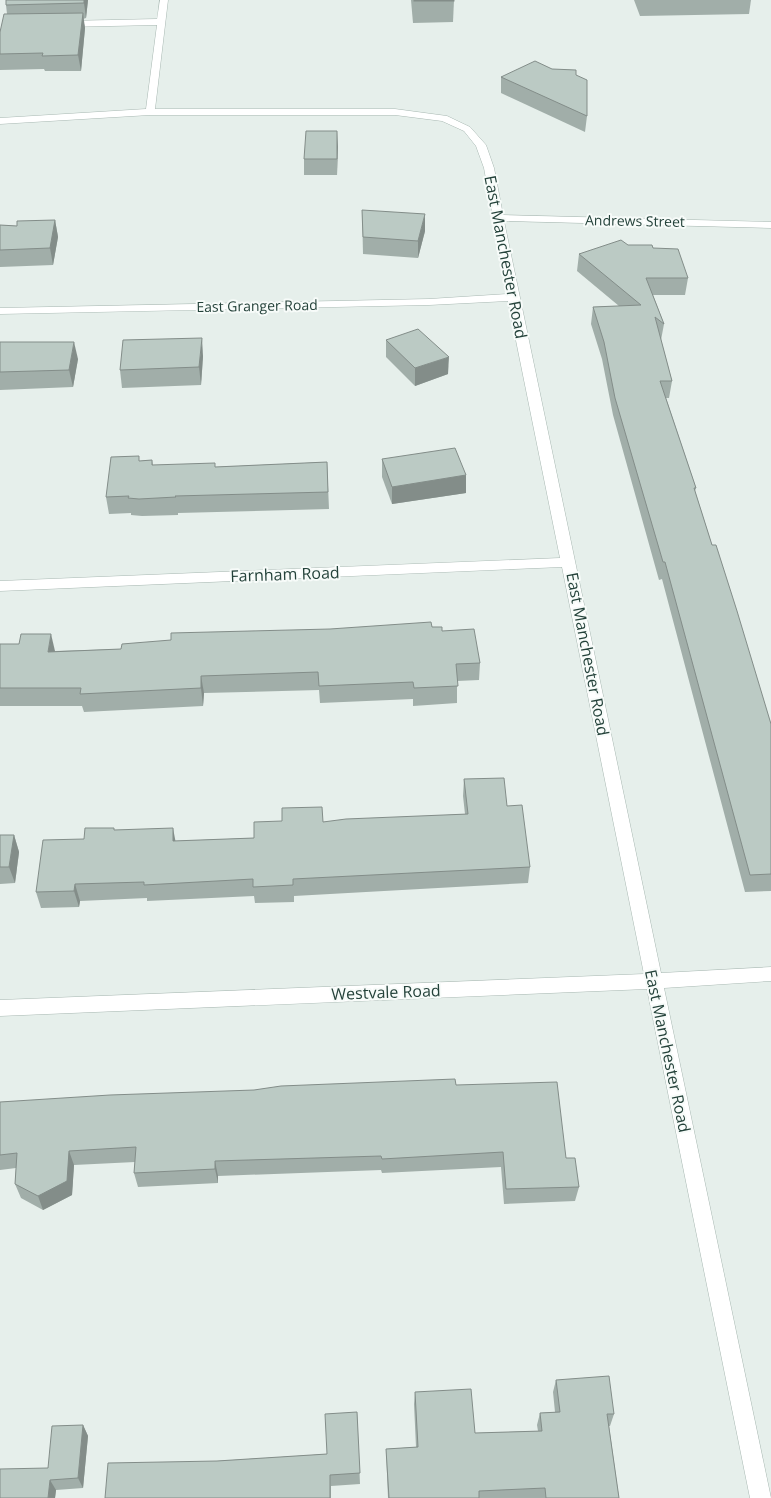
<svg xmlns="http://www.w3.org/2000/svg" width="771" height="1498" viewBox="0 0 771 1498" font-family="'Open Sans',sans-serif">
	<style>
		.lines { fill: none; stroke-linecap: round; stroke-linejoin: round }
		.street-casing { stroke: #a8b8b2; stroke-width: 1 }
		.street { fill: #fff; fill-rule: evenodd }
		.wall { fill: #a1aea9 }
		.shaded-wall { fill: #838d89 }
		.building { fill: #bbcac4; stroke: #838d89 }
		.labels { text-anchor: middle; stroke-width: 4; stroke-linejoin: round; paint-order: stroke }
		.far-street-label { font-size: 14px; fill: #24423a; stroke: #f7fbf9 }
		.street-label { font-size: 16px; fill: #24423a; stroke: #f7fbf9 }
	</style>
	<rect width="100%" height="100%" fill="#e6efeb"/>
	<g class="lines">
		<!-- street casing -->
		<g class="street-casing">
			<polygon id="street" points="160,0 168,0 155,109 395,109 447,116 470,127 486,145 494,168 503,215 771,222 771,228 504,221 661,973 771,967 771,981 664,988 771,1498 750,1498 647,989 0,1016 0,1000 644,974 562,567 0,591 0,581 560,558 508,301 429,305 0,314 0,308 429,299 507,294 484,168 476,146 464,131 442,121 395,115 150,115 0,124 0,118 146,109 157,25 65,27 61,24 65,21 157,19"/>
		</g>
		<!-- street -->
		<use href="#street" class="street"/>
	</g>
	<!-- wall -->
	<g class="wall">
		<polygon points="6,0 88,0 86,18 83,19 85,28 81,71 45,71 44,69 0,70 0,32 7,14 6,5"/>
		<polygon points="411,0 454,0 453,22 413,23"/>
		<polygon points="634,0 751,0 749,14 640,16"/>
		<polygon points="552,69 576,75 587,116 585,132 501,93 501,77"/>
		<polygon points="337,131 337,175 304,175 304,159"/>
		<polygon points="362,210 425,231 418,258 363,254"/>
		<polygon points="55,220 58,237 53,265 0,267 0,225 17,226"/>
		<polygon points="628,245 653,248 688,278 685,295 653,295 664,324 661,340 672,381 669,398 666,398 696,488 695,491 712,545 771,724 771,891 745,892 662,579 659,580 613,415 602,359 591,324 593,307 619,306 577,271 579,254"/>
		<polygon points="386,340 448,374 415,386 386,357"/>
		<polygon points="0,342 78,359 73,387 0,390"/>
		<polygon points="203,356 201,385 122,388 120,370"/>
		<polygon points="382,459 466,475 466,493 392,504 382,477"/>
		<polygon points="152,460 153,465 215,467 327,462 329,509 178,513 178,515 142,516 131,515 131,513 109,514 106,497 140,461"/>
		<polygon points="432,627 442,631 480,663 479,680 457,681 457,703 413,706 413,699 320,703 319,690 204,693 203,706 84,712 82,706 0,706 0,644 55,651 121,649"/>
		<polygon points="464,779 507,806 530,867 528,883 294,896 294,902 255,903 254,896 147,901 147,898 80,901 79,907 41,908 36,892 84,839 115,830 176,841 254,838 323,822 465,814 463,796"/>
		<polygon points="0,835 14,835 19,852 15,883 0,884"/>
		<polygon points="456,1085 566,1158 579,1187 575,1201 504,1204 501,1167 382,1173 381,1170 218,1176 218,1183 138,1187 134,1173 135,1162 74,1165 72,1195 43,1210 21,1198 15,1184 16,1168 0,1170 0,1102"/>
		<polygon points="556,1380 614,1414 610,1426 609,1426 619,1498 388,1498 386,1449 416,1447 414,1404 415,1392 475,1433 538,1431 537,1425 540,1413 555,1412 553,1392"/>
		<polygon points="357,1412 360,1484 331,1486 331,1498 105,1498 217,1461 327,1454"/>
		<polygon points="83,1425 88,1436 83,1488 56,1490 55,1498 0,1498 48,1468"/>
	</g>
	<!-- shaded-wall -->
	<g class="shaded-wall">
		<polygon points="84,0 88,0 86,18 84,3"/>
		<polygon points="83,13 85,28 81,71 78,55"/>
		<polygon points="337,131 338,147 337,175"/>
		<polygon points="425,214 425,231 418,258 418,241"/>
		<polygon points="55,220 58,237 53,265 50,248"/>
		<polygon points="202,338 203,356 201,385 199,367"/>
		<polygon points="74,342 78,359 73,387 69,370"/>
		<polygon points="449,357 448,374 415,386 415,368"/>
		<polygon points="466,475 466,493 392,504 392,487"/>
		<polygon points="51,634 55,651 52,669 48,652"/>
		<polygon points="201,676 204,693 203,706 201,688"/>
		<polygon points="173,828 176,844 173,841"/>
		<polygon points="14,835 19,852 15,883 9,867"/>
		<polygon points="75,884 80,901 79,907 74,891"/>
		<polygon points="69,1151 74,1165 72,1195 43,1210 38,1196"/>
		<polygon points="215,1161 218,1176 218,1183 215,1169"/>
		<polygon points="83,1425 88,1436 83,1488 78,1478"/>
		<polygon points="50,1480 56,1490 55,1498 48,1498"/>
	</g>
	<!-- building -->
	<g class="building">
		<polygon points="6,0 84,0 84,3 6,5"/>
		<rect x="414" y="0" width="40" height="1"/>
		<polygon points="83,13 78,55 42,56 43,53 0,54 0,32 4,14"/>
		<polygon points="535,61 552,69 576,70 576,75 587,80 587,116 501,77"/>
		<polygon points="306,131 337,131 337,159 304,159"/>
		<polygon points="362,210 425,214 418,241 363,237"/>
		<polygon points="55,220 50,248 0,250 0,225 17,226 17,221"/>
		<polygon points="621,240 628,245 652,245 653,248 678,249 688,278 646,278 664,324 655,317 672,381 660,381 696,488 694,488 712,545 716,545 737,611 771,724 771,874 750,875 665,562 663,562 615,398 604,342 593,307 641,305 579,254"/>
		<polygon points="418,329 449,357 415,368 386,340"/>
		<polygon points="202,338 199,367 120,370 123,340"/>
		<polygon points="0,342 74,342 69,370 0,372"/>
		<polygon points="455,448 466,475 392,487 382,459"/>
		<polygon points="139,456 139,461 152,460 152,465 215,463 215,467 327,462 328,492 175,496 176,497 139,499 128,498 129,496 106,497 111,457"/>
		<polygon points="431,622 432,627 442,627 442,631 474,629 480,663 456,664 458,686 414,688 413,682 319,686 318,672 201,676 201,688 80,694 81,688 0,688 0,644 19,644 21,634 51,634 48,652 121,649 122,644 171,640 171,633 330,629"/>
		<polygon points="504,778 507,806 522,805 530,867 293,879 293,885 253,887 253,879 144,885 144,882 75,884 74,891 36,892 43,840 84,839 85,828 114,828 114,830 173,828 173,841 254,838 254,822 282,821 282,808 322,807 323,822 346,819 468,814 464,779"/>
		<polygon points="0,835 14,835 9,867 0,867"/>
		<polygon points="455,1079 456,1085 557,1082 566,1158 575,1158 579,1187 506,1189 503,1152 382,1159 381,1156 215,1161 215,1169 134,1173 136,1147 69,1151 67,1181 38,1196 15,1184 17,1153 0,1155 0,1102 110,1095 254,1090 281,1086"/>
		<polygon points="609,1376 614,1414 607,1414 619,1498 546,1498 545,1488 479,1491 479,1498 389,1498 386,1449 418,1447 415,1392 471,1389 475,1433 542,1431 540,1413 560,1412 556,1380"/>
		<polygon points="357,1412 360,1473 330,1475 330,1498 105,1498 108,1463 217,1461 327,1454 325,1414"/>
		<polygon points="83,1425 78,1478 50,1480 48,1498 0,1498 0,1469 48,1468 52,1426"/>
	</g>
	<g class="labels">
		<!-- far-street labels -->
		<g class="far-street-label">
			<text transform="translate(635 221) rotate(1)" y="5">Andrews Street</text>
			<text transform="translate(257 306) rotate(-1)" y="5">East Granger Road</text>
		</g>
		<!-- street labels -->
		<g class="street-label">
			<text transform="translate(506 257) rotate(79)" y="6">East Manchester Road</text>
			<text transform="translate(285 574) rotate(-2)" y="6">Farnham Road</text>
			<text transform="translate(588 654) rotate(79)" y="6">East Manchester Road</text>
			<text transform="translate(386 992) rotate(-2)" y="6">Westvale Road</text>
			<text transform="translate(668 1051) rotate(78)" y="6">East Manchester Road</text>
		</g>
	</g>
</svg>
